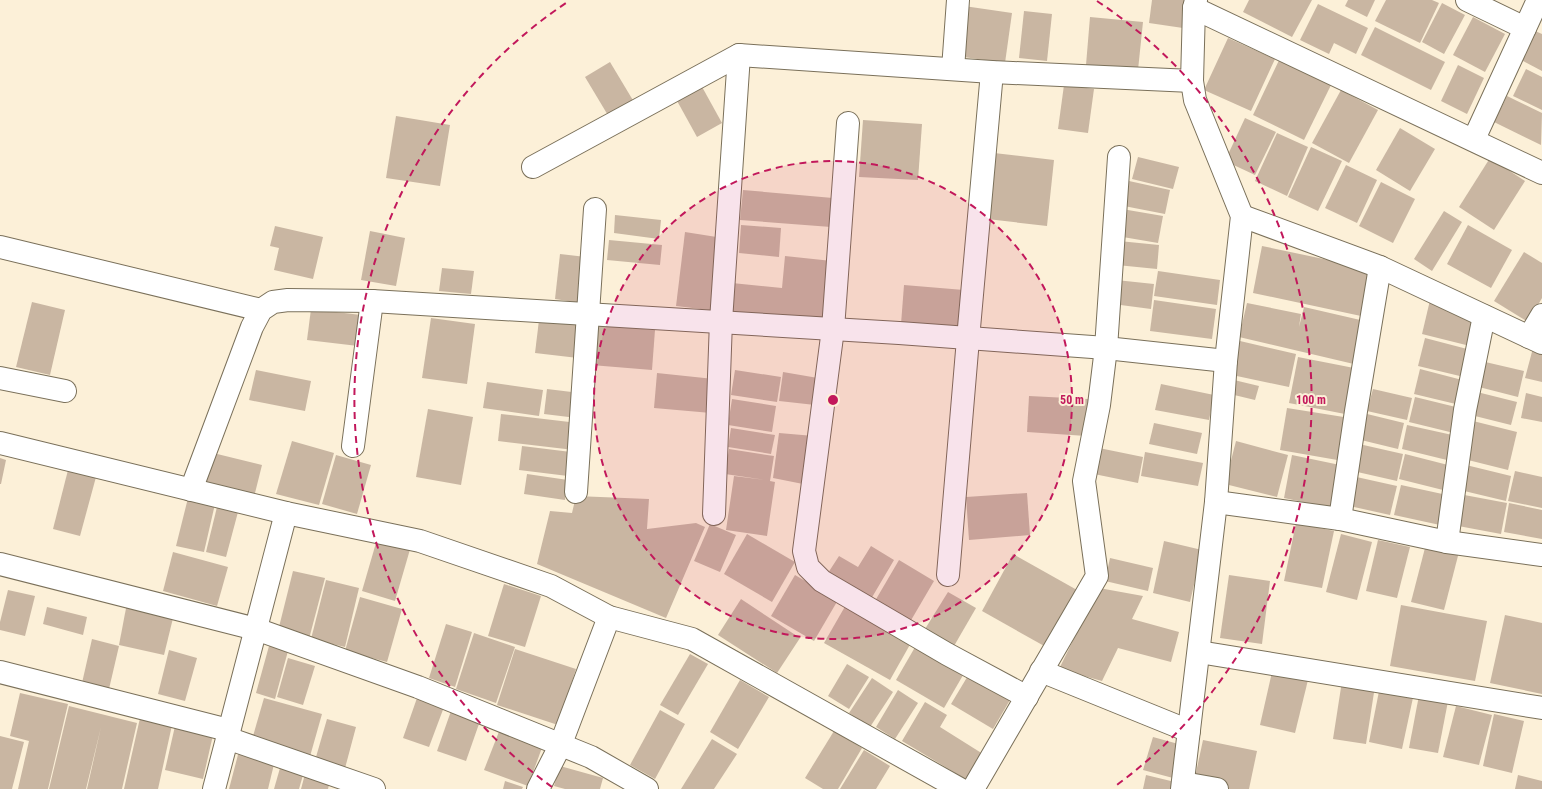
<svg xmlns="http://www.w3.org/2000/svg" width="1542" height="789" viewBox="0 0 1542 789" font-family="'Roboto Condensed',sans-serif">
	<style>
		.building { fill: #c9b6a2 }
		.lines { fill: none; stroke-linecap: round; stroke-linejoin: round }
		.minor-casing { stroke: #7a705a; stroke-width: 24 }
		.minor { stroke: #fff; stroke-width: 22 }
		.ring { fill: none; stroke: #c2185b; stroke-width: 2; stroke-dasharray: 7 5 }
		.centre { fill: #c2185b; stroke: #fcf0d8; stroke-width: 2 }
		.ring-label { font-size: 12px; text-anchor: middle; font-weight: bold; fill: #c2185b; stroke: #fcf0d8; stroke-width: 4; stroke-linejoin: round; paint-order: stroke }
	</style>
	<rect width="100%" height="100%" fill="#fcf0d8"/>
	<!-- building -->
	<g class="building">
		<polygon points="1152,0 1186,0 1183,28 1149,23"/>
		<polygon points="1249,0 1312,0 1292,37 1243,12"/>
		<polygon points="1348,0 1375,0 1367,17 1345,6"/>
		<polygon points="1386,0 1432,0 1439,3 1420,43 1375,21"/>
		<polygon points="1442,3 1465,15 1444,54 1422,42"/>
		<polygon points="1318,4 1368,28 1356,54 1334,43 1329,54 1300,40"/>
		<polygon points="964,6 1012,13 1005,63 957,56"/>
		<polygon points="1024,11 1052,14 1047,61 1019,58"/>
		<polygon points="1090,17 1143,22 1138,70 1086,65"/>
		<polygon points="1473,17 1505,34 1485,72 1453,55"/>
		<polygon points="1375,27 1445,62 1431,90 1361,55"/>
		<polygon points="1535,31 1542,34 1542,71 1521,60"/>
		<polygon points="1228,38 1275,59 1251,111 1204,90"/>
		<polygon points="1281,56 1333,81 1304,140 1253,115"/>
		<polygon points="610,62 634,102 609,117 585,77"/>
		<polygon points="1458,65 1484,78 1467,114 1441,101"/>
		<polygon points="1526,69 1542,77 1542,110 1513,96"/>
		<polygon points="701,85 722,123 697,137 676,99"/>
		<polygon points="1064,85 1094,89 1088,133 1058,129"/>
		<polygon points="1341,90 1378,110 1349,163 1312,143"/>
		<polygon points="1507,96 1542,113 1541,145 1494,122"/>
		<polygon points="396,116 450,125 440,186 386,178"/>
		<polygon points="1245,118 1276,132 1255,175 1225,161"/>
		<polygon points="863,120 922,124 918,180 859,177"/>
		<polygon points="1400,128 1435,149 1410,191 1376,170"/>
		<polygon points="1277,133 1308,147 1287,196 1255,181"/>
		<polygon points="1311,147 1342,161 1318,211 1288,197"/>
		<polygon points="994,153 1054,160 1047,226 987,219"/>
		<polygon points="1138,157 1179,167 1173,189 1132,179"/>
		<polygon points="1490,158 1525,181 1494,230 1459,207"/>
		<polygon points="1346,165 1377,180 1357,223 1325,208"/>
		<polygon points="1129,181 1170,190 1165,214 1124,206"/>
		<polygon points="1381,182 1415,199 1393,243 1359,226"/>
		<polygon points="743,190 833,198 831,227 740,220"/>
		<polygon points="1122,209 1163,216 1158,243 1117,236"/>
		<polygon points="1444,211 1462,222 1432,271 1414,259"/>
		<polygon points="615,215 661,220 659,239 614,233"/>
		<polygon points="741,225 781,228 779,257 739,253"/>
		<polygon points="1468,225 1512,250 1491,288 1447,264"/>
		<polygon points="275,226 323,237 313,279 274,270 279,248 270,246"/>
		<polygon points="370,231 405,238 396,286 361,280"/>
		<polygon points="685,232 723,238 717,311 676,306"/>
		<polygon points="609,240 662,245 660,265 607,260"/>
		<polygon points="1119,241 1159,245 1157,269 1117,265"/>
		<polygon points="1262,246 1371,269 1361,316 1253,293"/>
		<polygon points="1524,252 1542,263 1542,298 1528,322 1494,301"/>
		<polygon points="560,254 586,257 581,303 555,299"/>
		<polygon points="785,256 832,261 826,324 729,314 732,283 782,288"/>
		<polygon points="442,268 474,271 471,294 439,291"/>
		<polygon points="1158,271 1220,280 1217,305 1154,296"/>
		<polygon points="1116,280 1154,284 1151,309 1113,304"/>
		<polygon points="904,285 964,290 961,329 901,324"/>
		<polygon points="1431,296 1477,315 1470,346 1422,334"/>
		<polygon points="1154,300 1216,309 1212,339 1150,331"/>
		<polygon points="32,302 65,310 50,375 16,367"/>
		<polygon points="1247,303 1301,314 1299,327 1304,307 1369,322 1358,365 1239,337"/>
		<polygon points="311,309 361,315 358,346 307,340"/>
		<polygon points="431,318 475,324 467,384 422,378"/>
		<polygon points="539,320 582,326 578,358 535,353"/>
		<polygon points="595,325 655,330 652,370 591,365"/>
		<polygon points="1425,338 1471,350 1464,377 1418,366"/>
		<polygon points="1240,341 1296,354 1289,387 1232,375"/>
		<polygon points="1533,348 1542,351 1542,382 1525,378"/>
		<polygon points="1298,357 1354,368 1345,414 1289,403"/>
		<polygon points="1481,361 1524,371 1518,397 1475,386"/>
		<polygon points="1420,369 1466,381 1460,405 1414,394"/>
		<polygon points="256,370 311,381 305,411 249,400"/>
		<polygon points="735,370 781,377 777,402 731,395"/>
		<polygon points="783,372 818,378 815,405 779,401"/>
		<polygon points="657,373 714,379 711,413 654,408"/>
		<polygon points="1234,380 1259,386 1255,400 1230,394"/>
		<polygon points="487,382 543,390 539,416 483,408"/>
		<polygon points="1161,384 1214,395 1209,420 1155,410"/>
		<polygon points="547,389 580,393 577,418 544,414"/>
		<polygon points="1373,389 1412,398 1407,420 1367,411"/>
		<polygon points="1477,392 1517,402 1511,425 1471,415"/>
		<polygon points="1526,393 1542,397 1542,422 1521,418"/>
		<polygon points="1029,396 1088,399 1086,436 1027,432"/>
		<polygon points="1415,397 1464,409 1458,434 1409,422"/>
		<polygon points="732,399 776,406 772,432 728,425"/>
		<polygon points="1287,408 1350,418 1343,461 1280,450"/>
		<polygon points="428,409 473,417 461,485 416,477"/>
		<polygon points="501,414 578,423 574,450 498,441"/>
		<polygon points="1367,414 1404,423 1398,449 1361,440"/>
		<polygon points="1473,421 1517,432 1508,470 1464,459"/>
		<polygon points="1154,423 1202,433 1197,454 1149,444"/>
		<polygon points="1407,425 1457,436 1451,461 1402,449"/>
		<polygon points="731,428 775,435 771,454 728,447"/>
		<polygon points="779,433 814,436 808,485 773,478"/>
		<polygon points="292,441 334,453 319,505 276,494"/>
		<polygon points="1236,441 1288,455 1277,497 1225,484"/>
		<polygon points="1359,444 1403,454 1397,481 1353,471"/>
		<polygon points="522,446 571,452 568,476 519,470"/>
		<polygon points="1099,448 1143,457 1138,483 1094,474"/>
		<polygon points="729,449 774,456 770,481 775,482 767,536 726,530 734,476 765,480 725,474"/>
		<polygon points="209,452 262,465 254,497 202,484"/>
		<polygon points="1145,452 1203,463 1198,486 1141,476"/>
		<polygon points="1405,454 1452,466 1447,491 1399,479"/>
		<polygon points="336,455 371,465 357,514 322,504"/>
		<polygon points="1292,455 1340,465 1331,508 1284,498"/>
		<polygon points="0,458 6,460 1,484 0,484"/>
		<polygon points="1466,465 1511,476 1506,501 1460,490"/>
		<polygon points="68,470 96,477 80,536 53,529"/>
		<polygon points="1515,471 1542,477 1542,508 1508,501"/>
		<polygon points="527,474 568,480 565,500 524,494"/>
		<polygon points="1352,476 1397,486 1390,515 1345,505"/>
		<polygon points="1401,485 1447,495 1440,525 1394,515"/>
		<polygon points="1027,493 1030,535 969,540 966,497"/>
		<polygon points="1459,494 1507,503 1501,534 1453,525"/>
		<polygon points="576,496 649,499 647,529 696,523 705,527 666,618 537,564 550,511 572,513"/>
		<polygon points="188,498 215,504 204,552 176,546"/>
		<polygon points="1509,503 1542,510 1542,539 1504,532"/>
		<polygon points="217,507 238,512 226,557 206,552"/>
		<polygon points="1296,523 1334,531 1322,588 1284,581"/>
		<polygon points="710,524 736,535 720,572 694,561"/>
		<polygon points="747,534 795,562 772,602 724,574"/>
		<polygon points="1341,534 1372,542 1357,600 1326,592"/>
		<polygon points="378,536 411,546 395,601 362,591"/>
		<polygon points="1378,540 1410,547 1397,598 1366,591"/>
		<polygon points="1164,541 1202,550 1190,602 1153,593"/>
		<polygon points="1426,544 1459,552 1444,610 1411,602"/>
		<polygon points="871,546 894,560 871,599 828,573 839,556 858,567"/>
		<polygon points="173,552 228,567 217,606 163,591"/>
		<polygon points="1013,554 1077,590 1046,647 982,611"/>
		<polygon points="1110,558 1153,568 1148,591 1105,581"/>
		<polygon points="899,560 934,581 910,622 875,601"/>
		<polygon points="293,571 325,578 309,639 278,631"/>
		<polygon points="795,575 838,600 814,641 771,616"/>
		<polygon points="1229,575 1270,581 1262,644 1220,638"/>
		<polygon points="326,580 359,588 345,647 311,639"/>
		<polygon points="504,584 541,596 525,647 488,636"/>
		<polygon points="1099,588 1143,596 1132,619 1179,632 1171,662 1118,648 1102,681 1059,669"/>
		<polygon points="8,590 35,596 25,636 0,630 0,622"/>
		<polygon points="948,592 976,608 954,646 925,629"/>
		<polygon points="360,597 402,609 387,662 345,651"/>
		<polygon points="741,599 800,638 777,673 718,635"/>
		<polygon points="127,603 174,614 164,655 119,645"/>
		<polygon points="847,603 912,641 890,680 824,643"/>
		<polygon points="1401,605 1487,621 1475,681 1390,666"/>
		<polygon points="47,607 87,617 83,635 43,624"/>
		<polygon points="1505,615 1542,623 1542,694 1490,683"/>
		<polygon points="446,624 472,632 455,687 429,678"/>
		<polygon points="474,633 515,647 496,703 456,689"/>
		<polygon points="92,639 119,646 109,689 82,683"/>
		<polygon points="918,642 966,670 944,708 896,680"/>
		<polygon points="269,646 288,651 275,699 256,693"/>
		<polygon points="515,649 576,669 558,725 497,705"/>
		<polygon points="169,650 197,658 185,701 158,694"/>
		<polygon points="690,654 708,664 678,715 660,705"/>
		<polygon points="288,658 315,666 303,705 277,697"/>
		<polygon points="847,664 869,677 849,709 828,696"/>
		<polygon points="1272,672 1308,680 1295,733 1260,725"/>
		<polygon points="969,674 1010,700 993,729 951,704"/>
		<polygon points="872,678 893,692 870,727 849,713"/>
		<polygon points="740,680 769,697 738,749 710,732"/>
		<polygon points="1342,681 1375,686 1366,744 1333,739"/>
		<polygon points="1380,686 1414,693 1402,749 1369,742"/>
		<polygon points="898,690 918,703 895,739 876,727"/>
		<polygon points="1420,690 1449,696 1438,753 1409,748"/>
		<polygon points="20,693 68,704 48,789 18,789 29,741 10,736"/>
		<polygon points="264,698 322,714 309,760 251,743"/>
		<polygon points="417,698 444,707 429,747 403,738"/>
		<polygon points="925,702 947,715 940,727 983,754 967,780 902,741"/>
		<polygon points="69,706 137,723 122,789 87,789 101,727 86,789 49,789"/>
		<polygon points="1456,706 1492,715 1479,765 1443,757"/>
		<polygon points="660,710 685,724 655,779 630,765"/>
		<polygon points="451,711 480,721 466,761 437,751"/>
		<polygon points="1494,714 1524,721 1512,773 1483,766"/>
		<polygon points="140,718 172,725 158,789 124,789"/>
		<polygon points="327,719 356,727 344,772 314,764"/>
		<polygon points="175,726 213,735 203,779 165,770"/>
		<polygon points="500,729 543,745 528,786 484,770"/>
		<polygon points="834,731 862,748 838,789 823,789 805,778"/>
		<polygon points="0,736 24,742 12,789 0,789"/>
		<polygon points="1153,737 1182,745 1173,778 1143,770"/>
		<polygon points="712,739 737,754 714,789 681,789"/>
		<polygon points="1203,740 1257,751 1249,789 1230,789 1194,782"/>
		<polygon points="240,747 276,756 268,789 229,789"/>
		<polygon points="864,750 890,766 876,789 840,789"/>
		<polygon points="560,766 603,778 600,789 565,789 554,786"/>
		<polygon points="280,768 303,775 299,789 274,789"/>
		<polygon points="305,774 330,781 328,789 301,789"/>
		<polygon points="1146,775 1175,782 1173,789 1143,789"/>
		<polygon points="1518,775 1542,781 1542,789 1515,789"/>
		<polygon points="505,781 523,787 522,789 503,789"/>
	</g>
	<g class="lines">
		<!-- minor casing -->
		<g class="minor-casing">
			<g id="minor">
				<polyline points="1467,0 1525,28"/>
				<polyline points="1194,8 1542,173"/>
				<polyline points="953,69 958,0"/>
				<polyline points="848,123 833,329 804,551 808,567 822,581 947,654 1027,697"/>
				<polyline points="1474,139 1538,0"/>
				<polyline points="533,167 739,55 992,72 1192,81"/>
				<polyline points="1242,216 1380,267 1542,343"/>
				<polyline points="0,247 261,310"/>
				<polyline points="1529,337 1542,315"/>
				<polyline points="0,378 65,391"/>
				<polyline points="0,443 286,513 420,541 551,586 609,617 692,639 960,789"/>
				<polyline points="353,446 372,301"/>
				<polyline points="191,490 252,327 261,310 273,302 288,300 372,301 899,333 1106,348 1226,361"/>
				<polyline points="576,492 595,209"/>
				<polyline points="1216,502 1340,519 1447,542 1542,555"/>
				<polyline points="714,514 721,321 739,55"/>
				<polyline points="1340,519 1356,411 1380,267"/>
				<polyline points="1447,542 1465,410 1484,316"/>
				<polyline points="0,564 256,629 418,687 591,757 647,789"/>
				<polyline points="948,575 968,339 992,72"/>
				<polyline points="1199,652 1542,708"/>
				<polyline points="1041,671 1189,731"/>
				<polyline points="0,672 228,730"/>
				<polyline points="227,738 374,789"/>
				<polyline points="1183,783 1217,789"/>
				<polyline points="214,789 286,513"/>
				<polyline points="538,789 560,746 609,617"/>
				<polyline points="973,789 1097,576 1084,481 1099,405 1106,348 1119,157"/>
				<polyline points="1182,789 1216,502 1226,361 1242,216 1195,100 1192,81 1194,8 1196,0"/>
			</g>
		</g>
		<!-- minor -->
		<use href="#minor" class="minor"/>
	</g>
	<!-- distance rings -->
	<circle cx="833" cy="400" r="239" fill="#c2185b" fill-opacity=".12"/>
	<g class="ring">
		<circle cx="833" cy="400" r="239"/>
		<path d="M552 787A478 478 0 0 1 569 1M1097 1A478 478 0 0 1 1114 787"/>
	</g>
	<circle cx="833" cy="400" r="6" class="centre"/>
	<g class="ring-label">
		<text x="1072" y="404">50 m</text>
		<text x="1311" y="404">100 m</text>
	</g>
</svg>
